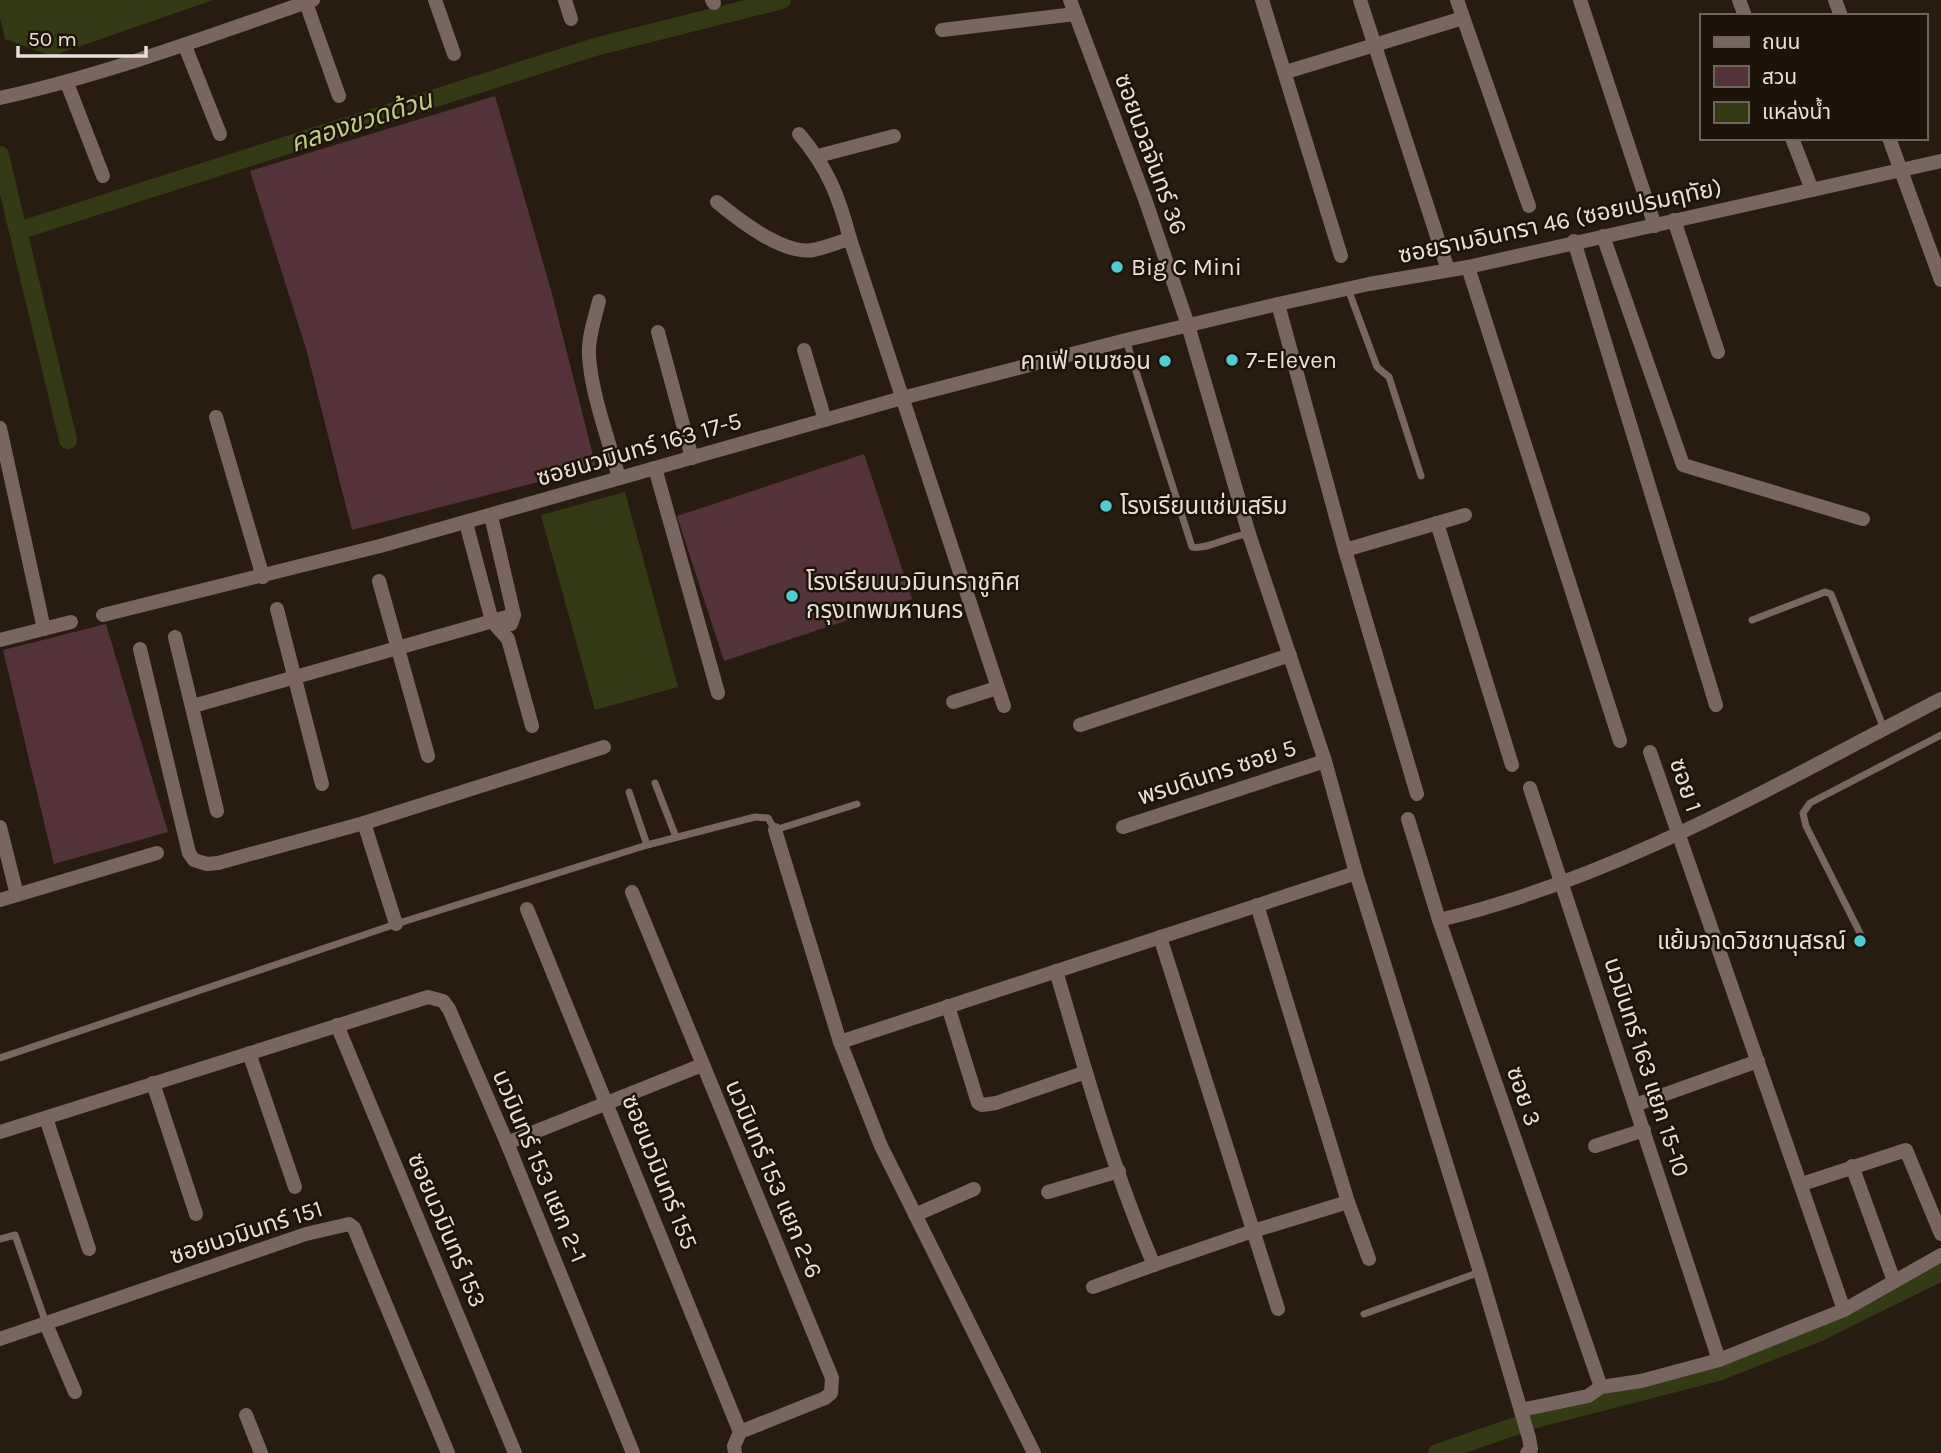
<svg xmlns="http://www.w3.org/2000/svg" width="1941" height="1453" viewBox="0 0 1941 1453" font-family="Karla,'Noto Sans Thai',sans-serif">
	<style>
		.green { fill: #543239 }
		.water { fill: #343b14 }
		.lines { fill: none; stroke-linecap: round; stroke-linejoin: round }
		.canal { stroke: #343b14; stroke-width: 18 }
		.service { stroke: #7a6661; stroke-width: 7 }
		.minor { stroke: #7a6661; stroke-width: 14 }
		.poi-dot { fill: #51ccd3; stroke: #1e1308; stroke-width: 2.5 }
		.labels { text-anchor: middle; stroke-width: 5; stroke-linejoin: round; paint-order: stroke }
		.street-label { font-size: 24px; fill: #e8e0d8; stroke: #1e1308 }
		.poi-label { font-size: 24px; fill: #e8e0d8; stroke: #1e1308; text-anchor: start }
		.water-label { font-size: 26px; font-style: italic; fill: #becc89; stroke: #1e1308 }
	</style>
	<rect width="100%" height="100%" fill="#281c11"/>
	<!-- green -->
	<g class="green">
		<polygon points="495,96 551,290 596,467 352,530 307,352 250,171"/>
		<polygon points="864,454 912,599 724,661 677,516"/>
		<polygon points="106,624 168,832 54,864 3,650"/>
	</g>
	<!-- water -->
	<g class="water">
		<polygon points="0,0 213,0 52,56 5,39 0,18"/>
		<polygon points="625,492 678,687 595,710 541,515"/>
	</g>
	<g class="lines">
		<!-- canal -->
		<g class="canal">
			<polyline points="0,155 18,231 595,47 782,0"/>
			<polyline points="18,231 68,440"/>
			<polyline points="1437,1453 1539,1418 1718,1372 1820,1332 1941,1272"/>
		</g>
		<!-- service -->
		<g class="service">
			<polyline points="1348,289 1377,367 1389,377 1421,476"/>
			<path d="M1126 340 1192 547C1207 550 1231 535 1249 534"/>
			<polyline points="1752,620 1825,592 1831,594 1884,729"/>
			<polyline points="655,783 676,837"/>
			<polyline points="629,792 647,845"/>
			<polyline points="1863,939 1806,826 1803,813 1810,803 1941,735"/>
			<polyline points="0,1058 396,924 647,845 755,817 768,818 775,830 857,804"/>
			<polyline points="0,1239 15,1235 46,1323"/>
			<polyline points="1364,1314 1480,1272"/>
		</g>
		<!-- minor -->
		<g class="minor">
			<polyline points="435,0 454,54"/>
			<polyline points="565,0 571,19"/>
			<polyline points="712,0 714,3"/>
			<polyline points="1070,0 1145,199 1188,325 1249,534 1325,761 1356,873 1480,1272 1529,1438 1531,1449 1527,1453"/>
			<polyline points="1262,0 1341,256"/>
			<polyline points="1360,0 1448,270"/>
			<polyline points="1457,0 1529,206"/>
			<polyline points="1580,0 1655,226"/>
			<polyline points="1739,0 1745,16"/>
			<polyline points="1835,0 1841,16"/>
			<polyline points="306,3 339,96"/>
			<polyline points="942,30 1075,14"/>
			<polyline points="185,46 220,134"/>
			<polyline points="1286,72 1463,18"/>
			<polyline points="67,83 103,176"/>
			<path d="M0 98C108 74 209 36 313 0"/>
			<path d="M799 134C828 168 839 197 850 239L1004 706"/>
			<polyline points="1792,138 1812,190"/>
			<polyline points="1889,138 1941,280"/>
			<polyline points="818,156 894,136"/>
			<path d="M717 202C739 220 783 255 813 250 825 248 838 242 850 239"/>
			<polyline points="1674,220 1718,352"/>
			<polyline points="1603,236 1683,465 1863,519"/>
			<polyline points="1574,241 1716,705"/>
			<polyline points="1468,267 1620,741"/>
			<path d="M599 301C595 318 588 337 589 355 591 394 609 440 619 478"/>
			<polyline points="1278,304 1345,550 1417,794"/>
			<polyline points="658,332 692,458"/>
			<polyline points="804,350 825,420"/>
			<polyline points="216,417 263,577"/>
			<polyline points="0,428 44,629"/>
			<polyline points="655,468 718,693"/>
			<polyline points="491,516 514,615 511,624"/>
			<polyline points="466,523 492,621 508,639 532,726"/>
			<polyline points="1437,523 1512,765"/>
			<polyline points="1345,550 1465,515"/>
			<polyline points="379,581 428,756"/>
			<polyline points="277,609 322,784"/>
			<polyline points="103,615 380,546 902,398 1126,340 1278,304 1369,284 1468,267 1941,161"/>
			<polyline points="175,637 217,811"/>
			<polyline points="0,640 71,622"/>
			<polyline points="140,649 189,853 194,860 207,864 218,863 364,823 604,747"/>
			<polyline points="953,702 997,688"/>
			<polyline points="193,706 514,615"/>
			<polyline points="1080,725 1290,655"/>
			<polyline points="1650,752 1844,1310"/>
			<polyline points="1530,788 1719,1360"/>
			<polyline points="1408,819 1439,920 1601,1387"/>
			<polyline points="364,823 396,924"/>
			<polyline points="0,827 17,895"/>
			<polyline points="1123,827 1325,761"/>
			<polyline points="775,830 840,1042 881,1146 1034,1453"/>
			<polyline points="632,892 832,1378 831,1393 825,1398 740,1432"/>
			<polyline points="0,900 157,853"/>
			<polyline points="1257,905 1348,1202 1369,1259"/>
			<polyline points="527,909 740,1432 734,1446 735,1453"/>
			<path d="M1439 920C1617 878 1779 783 1941 699"/>
			<polyline points="1160,937 1278,1309"/>
			<path d="M1056 971C1085 1069 1113 1171 1154 1265L1093 1287"/>
			<polyline points="948,1006 978,1103 982,1105 996,1103 1086,1072"/>
			<polyline points="337,1025 515,1453"/>
			<polyline points="840,1042 1356,873"/>
			<polyline points="249,1053 295,1187"/>
			<polyline points="153,1083 196,1214"/>
			<polyline points="1635,1105 1758,1061"/>
			<polyline points="46,1118 89,1249"/>
			<polyline points="0,1132 428,997 443,1001 449,1009 507,1143 633,1453"/>
			<polyline points="507,1143 702,1065"/>
			<polyline points="1595,1146 1644,1130"/>
			<polyline points="1852,1166 1894,1281"/>
			<polyline points="1802,1184 1906,1150 1941,1234"/>
			<polyline points="1048,1192 1119,1171"/>
			<polyline points="915,1215 974,1189"/>
			<polyline points="1154,1265 1253,1231 1348,1202"/>
			<polyline points="46,1324 75,1392"/>
			<polyline points="0,1339 306,1234 349,1224 354,1228 363,1250 448,1453"/>
			<polyline points="1521,1410 1588,1396 1601,1387 1641,1381 1719,1360 1844,1310 1941,1255"/>
			<polyline points="246,1415 261,1453"/>
		</g>
	</g>
	<!-- markers -->
	<g class="poi-dot">
		<circle cx="1117" cy="267" r="7"/>
		<circle cx="1232" cy="360" r="7"/>
		<circle cx="1165" cy="361" r="7"/>
		<circle cx="1106" cy="506" r="7"/>
		<circle cx="792" cy="596" r="7"/>
		<circle cx="1860" cy="941" r="7"/>
	</g>
	<g class="labels">
		<!-- street labels -->
		<g class="street-label">
			<text transform="translate(1151 154) rotate(70)" y="8">ซอยนวลจันทร์ 36</text>
			<text transform="translate(1560 221) rotate(-12)" y="8">ซอยรามอินทรา 46 (ซอยเปรมฤทัย)</text>
			<text transform="translate(639 449) rotate(-16)" y="8">ซอยนวมินทร์ 163 17-5</text>
			<text transform="translate(1217 772) rotate(-18)" y="8">พรบดินทร ซอย 5</text>
			<text transform="translate(1686 785) rotate(71)" y="8">ซอย 1</text>
			<text transform="translate(1647 1067) rotate(72)" y="8">นวมินทร์ 163 แยก 15-10</text>
			<text transform="translate(1524 1096) rotate(71)" y="8">ซอย 3</text>
			<text transform="translate(540 1166) rotate(67)" y="8">นวมินทร์ 153 แยก 2-1</text>
			<text transform="translate(660 1172) rotate(68)" y="8">ซอยนวมินทร์ 155</text>
			<text transform="translate(774 1179) rotate(67)" y="8">นวมินทร์ 153 แยก 2-6</text>
			<text transform="translate(447 1230) rotate(67)" y="8">ซอยนวมินทร์ 153</text>
			<text transform="translate(246 1232) rotate(-18)" y="8">ซอยนวมินทร์ 151</text>
		</g>
		<!-- poi labels -->
		<g class="poi-label">
			<text x="1131" y="275">Big C Mini</text>
			<text x="1246" y="368">7-Eleven</text>
			<text x="1151" y="369" text-anchor="end">คาเฟ่ อเมซอน</text>
			<text x="1120" y="514">โรงเรียนแช่มเสริม</text>
			<text x="806" y="590">โรงเรียนนวมินทราชูทิศ<tspan x="806" dy="28">กรุงเทพมหานคร</tspan></text>
			<text x="1846" y="949" text-anchor="end">แย้มจาดวิชชานุสรณ์</text>
		</g>
		<!-- water labels -->
		<g class="water-label">
			<text transform="translate(361 121) rotate(-18)" y="9">คลองขวดด้วน</text>
		</g>
	</g>
	<!-- legend -->
	<rect x="1700" y="14" width="228" height="126" fill="#1e1308" stroke="#6f655b" stroke-width="2"/>
	<rect x="1714" y="37" width="35" height="10" fill="#7a6661" stroke="#6f655b" stroke-width="2"/>
	<text x="1762" y="49" font-size="21" fill="#e8e0d8">ถนน</text>
	<rect x="1714" y="66" width="35" height="21" fill="#543239" stroke="#6f655b" stroke-width="2"/>
	<text x="1762" y="84" font-size="21" fill="#e8e0d8">สวน</text>
	<rect x="1714" y="102" width="35" height="21" fill="#343b14" stroke="#6f655b" stroke-width="2"/>
	<text x="1762" y="119" font-size="21" fill="#e8e0d8">แหล่งน้ำ</text>
	<!-- scale -->
	<path d="M18 46v10h128v-10" fill="none" stroke="#e8e0d8" stroke-width="3.5"/>
	<text x="28" y="46" font-size="21" fill="#e8e0d8" stroke="#1e1308" stroke-width="5" paint-order="stroke">50 m</text>
</svg>
